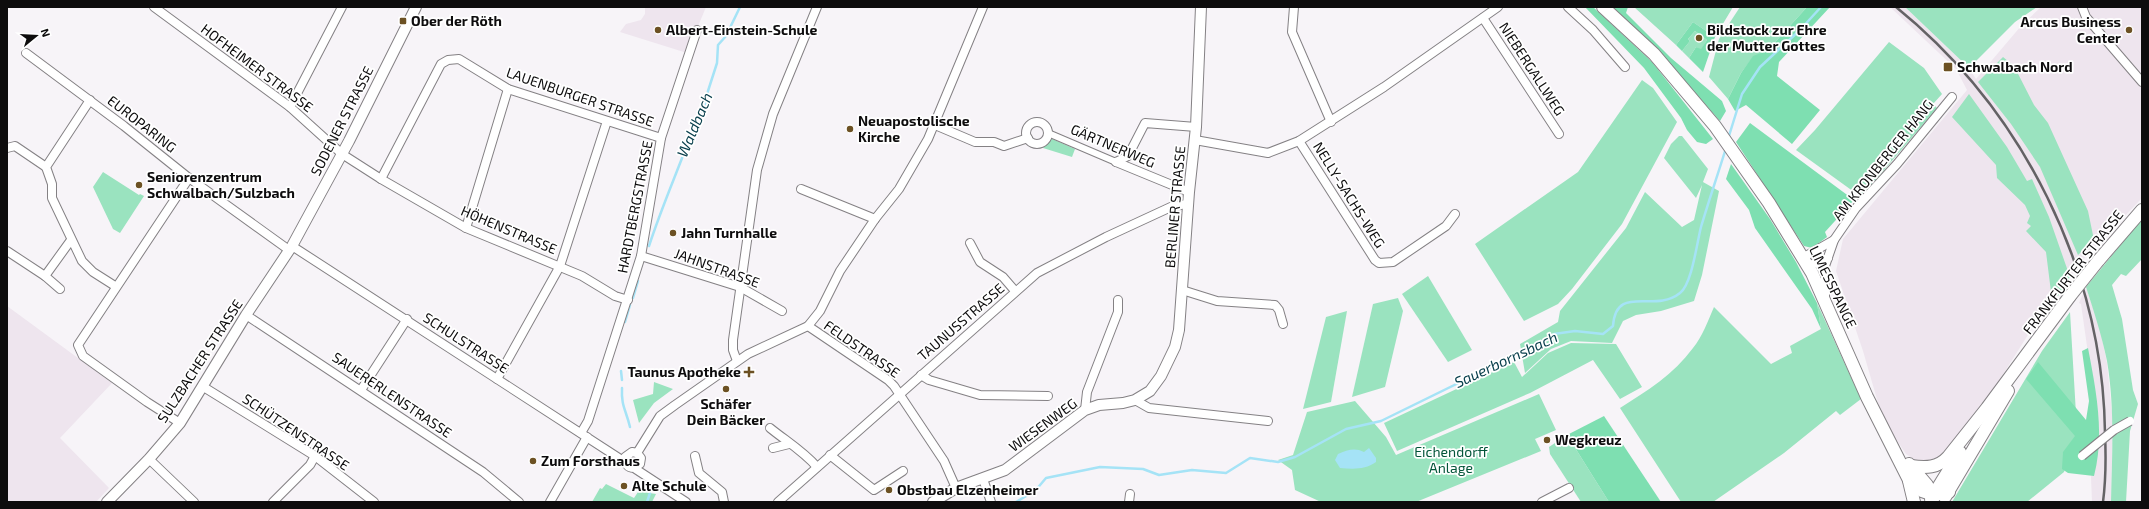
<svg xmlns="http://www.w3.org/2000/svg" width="2149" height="509" viewBox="0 0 2149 509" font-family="'Exo 2',sans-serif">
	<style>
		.built { fill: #eee5ee }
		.green { fill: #9ae3bf }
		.forest { fill: #7edfb1 }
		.water { fill: #a5e3f6 }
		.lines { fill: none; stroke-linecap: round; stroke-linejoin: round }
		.stream { stroke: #a5e3f6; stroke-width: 2.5 }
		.pedestrian-casing { stroke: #848184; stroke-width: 8 }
		.minor-casing { stroke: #848184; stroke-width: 10 }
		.tertiary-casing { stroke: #848184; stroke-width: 12 }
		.secondary-casing { stroke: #848184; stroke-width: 14 }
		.pedestrian { stroke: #fff; stroke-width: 6 }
		.minor { stroke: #fff; stroke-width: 8 }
		.tertiary { stroke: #fff; stroke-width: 10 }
		.secondary { stroke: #fff; stroke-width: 12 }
		.rail { stroke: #646265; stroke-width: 2.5 }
		.minor-bridge-casing { stroke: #848184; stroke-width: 10; stroke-linecap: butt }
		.secondary-bridge-casing { stroke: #848184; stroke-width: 14; stroke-linecap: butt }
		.minor-bridge { stroke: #fff; stroke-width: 8 }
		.secondary-bridge { stroke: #fff; stroke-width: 12 }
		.poi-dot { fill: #6c5123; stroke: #fff; stroke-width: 1.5 }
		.labels { text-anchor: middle; stroke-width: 3.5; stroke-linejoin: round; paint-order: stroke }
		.poi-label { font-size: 14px; font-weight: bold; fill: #0d0c0d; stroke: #fff; text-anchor: start }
		.street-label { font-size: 14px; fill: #0d0c0d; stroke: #fff }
		.park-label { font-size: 14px; fill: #035539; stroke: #fff }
		.water-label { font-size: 15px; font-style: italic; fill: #0a404d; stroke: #fff }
	</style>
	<rect width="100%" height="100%" fill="#f7f4f8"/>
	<!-- built -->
	<g class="built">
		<polygon points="645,7 706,7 687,53 620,32 626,24 641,20 645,14"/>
		<polygon points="1890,7 1905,7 1969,68 1976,79 2021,26 2041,7 2142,7 2142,198 2081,262 2082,264 2070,277 2069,275 2060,284 1990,395 1942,458 1920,463 1906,454 1883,420 1863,351 1836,271 1843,239 1967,90 1956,69"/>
		<polygon points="2086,287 2100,328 2107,363 2113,423 2111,502 2092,502 2091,477 2098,424 2081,304 2079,303"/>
		<polygon points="7,306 112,383 60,438 109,488 96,502 7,502"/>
	</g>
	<!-- green -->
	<g class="green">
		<polygon points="1634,7 1733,7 1715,37 1693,22 1676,45"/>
		<polygon points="1740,7 1807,7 1768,50 1753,57 1741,73 1728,99 1709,77 1719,39"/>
		<polygon points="1905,7 2037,7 2015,22 1969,68"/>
		<polygon points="1695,31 1707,40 1701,50 1696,47 1689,58 1682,51 1690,41 1688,39"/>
		<polygon points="1889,42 1924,68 1942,94 1933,104 1937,108 1861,197 1796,150 1815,130"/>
		<polygon points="2003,57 2014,66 2034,105 2048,123 2088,211 2094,240 2078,255 2040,167 2011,124 1978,82"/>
		<polygon points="1642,80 1653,88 1677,122 1622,224 1572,289 1558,304 1524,321 1475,244 1578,172"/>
		<polygon points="1969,94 2007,147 2027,181 2032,179 2049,217 2070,277 2058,296 2051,292 2046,252 2026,231 2031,226 2027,223 2030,216 2025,205 1997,178 1996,165 1952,117"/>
		<polygon points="1679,136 1682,136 1708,169 1703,182 1719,191 1702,275 1694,301 1661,311 1636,315 1623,321 1612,343 1571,341 1551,349 1525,373 1520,344 1558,322 1560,311 1626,228 1645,192 1682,227 1694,220 1702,185 1696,198 1664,158 1671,144"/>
		<polygon points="1050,138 1075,149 1072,157 1043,148"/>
		<polygon points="103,172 139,195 140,194 144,196 120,233 113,229 93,187"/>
		<path d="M2142 219V259L2126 276 2121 274 2112 285 2122 319 2133 390 2138 404 2130 431 2126 502H2111C2112 455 2115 408 2107 361 2102 336 2094 312 2086 287Z"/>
		<polygon points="1428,276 1472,350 1448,362 1402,294"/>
		<polygon points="1398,298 1403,311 1385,387 1352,397 1373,304"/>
		<path d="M1817 303 1861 399 1840 415 1836 411 1784 453 1713 502H1681L1620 408C1647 391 1674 374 1693 348 1702 337 1708 321 1714 307L1771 364 1792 353 1790 346 1821 329Z"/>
		<polygon points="1347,311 1331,402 1303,409 1326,317"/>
		<polygon points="2070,312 2078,448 2070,456 2064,472 2027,502 1952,502 2042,351"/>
		<polygon points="1571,343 1616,344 1642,387 1620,399 1593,360 1530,393 1397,451 1384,423 1514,362 1522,377 1548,353"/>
		<polygon points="654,382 673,389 654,403 639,423 633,400 653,394"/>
		<polygon points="1539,394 1556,430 1535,439 1541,451 1416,502 1321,502 1295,490 1292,470 1278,460 1293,455 1307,412 1355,401 1386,437 1396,455"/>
		<polygon points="1567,435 1609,502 1581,502 1550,454 1549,447"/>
		<polygon points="606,484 634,498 640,489 643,492 656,494 652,502 592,502 600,488 602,489"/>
	</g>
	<!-- forest -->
	<g class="forest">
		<polygon points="1585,7 1593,7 1652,62 1713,139 1706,144 1697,142 1687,130 1681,118 1644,68"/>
		<polygon points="1613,7 1628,7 1626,13 1671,58 1722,101 1726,111 1720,121 1668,62"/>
		<polygon points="1807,7 1830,7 1779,62 1777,76 1820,110 1792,144 1746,105 1735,111 1728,99 1741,73 1753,56 1768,50"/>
		<polygon points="1693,22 1715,37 1703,72 1689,58 1696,47 1701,49 1707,40 1695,31 1688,39 1690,41 1682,51 1676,45"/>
		<polygon points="1750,123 1854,200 1825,232 1827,237 1812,248 1804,246 1736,142"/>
		<polygon points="1731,164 1770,219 1796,262 1817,303 1821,329 1812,309 1755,228 1749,210 1726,179"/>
		<path d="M2088 348C2096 390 2105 434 2094 476L2068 473 2062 469 2063 452 2075 436 2026 379 2038 362 2086 420 2089 401 2082 351Z"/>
		<polygon points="1604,416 1661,502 1609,502 1567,435"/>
	</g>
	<!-- water -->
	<path class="water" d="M1369 448 1376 458V462C1365 470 1353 469 1340 468L1335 460 1338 454C1347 450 1355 447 1364 452Z"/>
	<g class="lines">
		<!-- stream -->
		<g class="stream">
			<polyline points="1728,139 1742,94 1760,67 1800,30 1821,7"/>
			<path d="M649 246C662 206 679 168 693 129L695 120 705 110 708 91 717 63 718 45 726 36 740 7"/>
			<polyline points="633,298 638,281"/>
			<polyline points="625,322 630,305"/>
			<polyline points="621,371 622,380"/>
			<path d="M622 388C621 406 626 410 630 427"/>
			<polyline points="647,502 650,493"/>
			<path d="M1016 502 1035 491 1046 478 1100 467 1143 469 1159 475 1192 470 1226 473 1250 458 1278 462 1295 457 1346 429 1381 421 1532 347 1554 334 1575 331 1603 334 1613 326C1616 283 1654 314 1680 293 1692 284 1697 242 1701 227 1709 200 1718 174 1726 148"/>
		</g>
		<!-- pedestrian casing -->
		<g class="pedestrian-casing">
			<polyline id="pedestrian" points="1048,133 1116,162"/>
		</g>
		<!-- minor casing -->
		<g class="minor-casing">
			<g id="minor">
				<polyline points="154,7 290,107 342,154 381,179 466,228 582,276 615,296 628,300"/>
				<polyline points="1294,7 1292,32 1331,122"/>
				<polyline points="1568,7 1593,30 1625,67"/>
				<polyline points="2082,7 2086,17 2142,82"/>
				<polyline points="1483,18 1559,134"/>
				<polyline points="26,53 124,126 189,178 289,250"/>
				<polyline points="90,100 46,167 52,184 52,198 82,261 93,272 115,286"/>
				<polyline points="290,107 342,7"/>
				<circle cx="1037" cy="133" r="11"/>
				<polyline points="935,125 975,142 994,142 1004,146 1028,138"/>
				<polyline points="1195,140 1268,153 1299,141 1384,87 1498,7"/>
				<polyline points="1299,141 1375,260 1379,263 1393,262 1446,226 1455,214"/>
				<polyline points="7,148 15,146 46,167"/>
				<polyline points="1116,162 1128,156 1145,123 1196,127"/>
				<polyline points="1116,162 1189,192"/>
				<polyline points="381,179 441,64 448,60 459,59 508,89 661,138"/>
				<polyline points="801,189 875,219"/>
				<polyline points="466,228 508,89"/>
				<polyline points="970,243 980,262 1003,277 1015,291"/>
				<polyline points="292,246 625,462"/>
				<polyline points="7,251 45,276 71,240"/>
				<polyline points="641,256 740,287 782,311"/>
				<polyline points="1804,257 1834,240"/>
				<polyline points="1808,265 1818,263 1828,258"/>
				<polyline points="45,276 60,289"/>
				<polyline points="1182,290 1217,301 1275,305 1279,310 1283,324"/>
				<polyline points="1825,298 1825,266 1834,240 1856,208 1897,164 1952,97"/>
				<polyline points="246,315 483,472 519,502"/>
				<polyline points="808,326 888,380 894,386 944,461 956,488"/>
				<polyline points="737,361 733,350 733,340 757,170 773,114 817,7"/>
				<polyline points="921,375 929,380 980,395 1048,396"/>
				<polyline points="497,379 560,266 607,121"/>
				<polyline points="202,386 315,456 374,502"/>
				<polyline points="361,390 407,319"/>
				<polyline points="1135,400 1149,408 1268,421"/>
				<polyline points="1085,410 1087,392 1118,312 1118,300"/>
				<polyline points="180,423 147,402 83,356 78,345 189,178"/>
				<path d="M770 428C786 441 803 451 817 467"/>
				<polyline points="581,433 588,421 641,256 661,138 697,30"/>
				<polyline points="773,448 789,444"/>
				<polyline points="637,453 660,416 675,405 748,354 808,326 820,311 840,271 875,219 899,189 928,139 983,7"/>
				<polyline points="830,455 874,490 903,471"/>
				<polyline points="695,456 699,473 722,492 724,502"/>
				<polyline points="149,459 194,502"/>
				<path d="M634 468 640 464 641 458 637 453 632 452 625 457C625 463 627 468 634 468L686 502"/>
				<polyline points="983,479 991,502"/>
				<polyline points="273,502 310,465 315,456"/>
				<polyline points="550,502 587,437"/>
				<polyline points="778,502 1037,273 1106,237 1173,206 1188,204"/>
				<polyline points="1129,502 1130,494"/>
				<polyline points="1542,502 1569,488"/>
			</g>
		</g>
		<!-- tertiary casing -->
		<g class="tertiary-casing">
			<g id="tertiary">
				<polyline points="107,502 149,459 180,423 246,315 292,246 349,141 416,7"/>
				<polyline points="933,502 956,488 1005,470 1085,410 1099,405 1123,403 1135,400 1150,391 1161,376 1175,347 1179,330 1189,192 1196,127 1201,7"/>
			</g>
		</g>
		<!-- secondary casing -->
		<g class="secondary-casing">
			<g id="secondary">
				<polyline points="1603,7 1654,54 1715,126 1769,203 1812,273 1867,397 1909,480 1922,491 1934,495 1949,492"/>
				<polyline points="2098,261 2142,210"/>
				<polyline points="1909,464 1927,485 1934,497"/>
				<path d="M1911 466C1926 468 1938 468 1948 457L1987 408 2070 296"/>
				<polyline points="1909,481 1914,502"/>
				<polyline points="1945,497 2008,391"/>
				<polyline points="1931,499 1960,452"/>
			</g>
		</g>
		<!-- pedestrian -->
		<use href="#pedestrian" class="pedestrian"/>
		<!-- minor -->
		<use href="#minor" class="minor"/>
		<!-- tertiary -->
		<use href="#tertiary" class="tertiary"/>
		<!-- secondary -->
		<use href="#secondary" class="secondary"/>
		<!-- rail -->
		<path class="rail" d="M1896 7C2023 110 2103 270 2105 433 2106 456 2106 479 2103 502"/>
		<!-- minor-bridge casing -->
		<g class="minor-bridge-casing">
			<polyline id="minor-bridge" points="2082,456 2114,430 2130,421"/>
		</g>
		<!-- secondary-bridge casing -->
		<g class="secondary-bridge-casing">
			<polyline id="secondary-bridge" points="2070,296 2098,261"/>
		</g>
		<!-- minor-bridge -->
		<use href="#minor-bridge" class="minor-bridge"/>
		<!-- secondary-bridge -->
		<use href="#secondary-bridge" class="secondary-bridge"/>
	</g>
	<!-- markers -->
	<g class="poi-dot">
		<rect x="399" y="17" width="8" height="8" rx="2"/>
		<circle cx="658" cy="30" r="4"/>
		<circle cx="2129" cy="30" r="4"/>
		<circle cx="1699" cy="38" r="4"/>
		<rect x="1943" y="62" width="10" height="10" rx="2"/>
		<circle cx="850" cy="129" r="4"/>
		<circle cx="139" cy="185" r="4"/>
		<circle cx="673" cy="233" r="4"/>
		<path d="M747 366h4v4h4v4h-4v4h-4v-4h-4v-4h4z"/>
		<circle cx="726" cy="389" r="4"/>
		<circle cx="1547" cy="440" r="4"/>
		<circle cx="533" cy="461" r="4"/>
		<circle cx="624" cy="486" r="4"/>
		<circle cx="889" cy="490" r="4"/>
	</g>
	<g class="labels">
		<!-- poi labels -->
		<g class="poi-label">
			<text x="411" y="26">Ober der Röth</text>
			<text x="2121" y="27" text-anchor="end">Arcus Business<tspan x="2121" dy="16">Center</tspan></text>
			<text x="666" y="35">Albert-Einstein-Schule</text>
			<text x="1707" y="35">Bildstock zur Ehre<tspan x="1707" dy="16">der Mutter Gottes</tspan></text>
			<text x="1957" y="72">Schwalbach Nord</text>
			<text x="858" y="126">Neuapostolische<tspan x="858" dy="16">Kirche</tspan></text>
			<text x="147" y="182">Seniorenzentrum<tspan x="147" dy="16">Schwalbach/Sulzbach</tspan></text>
			<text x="681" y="238">Jahn Turnhalle</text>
			<text x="741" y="377" text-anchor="end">Taunus Apotheke</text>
			<text x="726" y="409" text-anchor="middle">Schäfer<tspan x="726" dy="16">Dein Bäcker</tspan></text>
			<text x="1555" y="445">Wegkreuz</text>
			<text x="541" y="466">Zum Forsthaus</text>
			<text x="632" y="491">Alte Schule</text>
			<text x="897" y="495">Obstbau Elzenheimer</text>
		</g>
		<!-- street labels -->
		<g class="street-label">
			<text transform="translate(257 68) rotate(37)" y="5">HOFHEIMER STRASSE</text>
			<text transform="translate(1532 69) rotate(57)" y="5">NIEBERGALLWEG</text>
			<text transform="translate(580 97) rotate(19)" y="5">LAUENBURGER STRASSE</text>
			<text transform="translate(342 121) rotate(-63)" y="5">SODENER STRASSE</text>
			<text transform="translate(142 124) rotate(38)" y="5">EUROPARING</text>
			<text transform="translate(1113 146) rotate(23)" y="5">GÄRTNERWEG</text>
			<text transform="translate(1883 160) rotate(-51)" y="5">AM KRONBERGER HANG</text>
			<text transform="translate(1349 195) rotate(58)" y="5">NELLY-SACHS-WEG</text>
			<text transform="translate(635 207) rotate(-79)" y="5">HARDTBERGSTRASSE</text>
			<text transform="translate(1175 207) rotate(-85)" y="5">BERLINER STRASSE</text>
			<text transform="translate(509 230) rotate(23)" y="5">HÖHENSTRASSE</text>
			<text transform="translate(717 268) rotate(20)" y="5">JAHNSTRASSE</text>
			<text transform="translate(2073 272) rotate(-52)" y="5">FRANKFURTER STRASSE</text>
			<text transform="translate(1833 287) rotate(64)" y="5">LIMESSPANGE</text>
			<text transform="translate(961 322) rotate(-41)" y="5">TAUNUSSTRASSE</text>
			<text transform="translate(466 343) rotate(33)" y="5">SCHULSTRASSE</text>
			<text transform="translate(862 349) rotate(35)" y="5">FELDSTRASSE</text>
			<text transform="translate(200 361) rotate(-57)" y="5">SULZBACHER STRASSE</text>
			<text transform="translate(392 395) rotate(34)" y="5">SAUERERLENSTRASSE</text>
			<text transform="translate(1043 425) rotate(-36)" y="5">WIESENWEG</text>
			<text transform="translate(296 432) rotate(34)" y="5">SCHÜTZENSTRASSE</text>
		</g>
		<!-- park labels -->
		<g class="park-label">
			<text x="1451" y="457">Eichendorff<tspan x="1451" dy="16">Anlage</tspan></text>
		</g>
		<!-- water labels -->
		<g class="water-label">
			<text transform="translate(695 125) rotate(-67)" y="5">Waldbach</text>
			<text transform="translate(1506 360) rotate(-25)" y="5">Sauerbornsbach</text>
		</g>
	</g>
	<!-- border -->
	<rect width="2149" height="509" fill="none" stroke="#0d0c0d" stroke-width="16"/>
	<!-- north arrow -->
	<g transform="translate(36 36) rotate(72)" stroke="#ffffff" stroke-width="3" paint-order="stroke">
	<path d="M0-3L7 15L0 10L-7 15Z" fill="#0d0c0d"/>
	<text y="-6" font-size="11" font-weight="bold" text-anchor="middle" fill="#0d0c0d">N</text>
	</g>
</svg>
